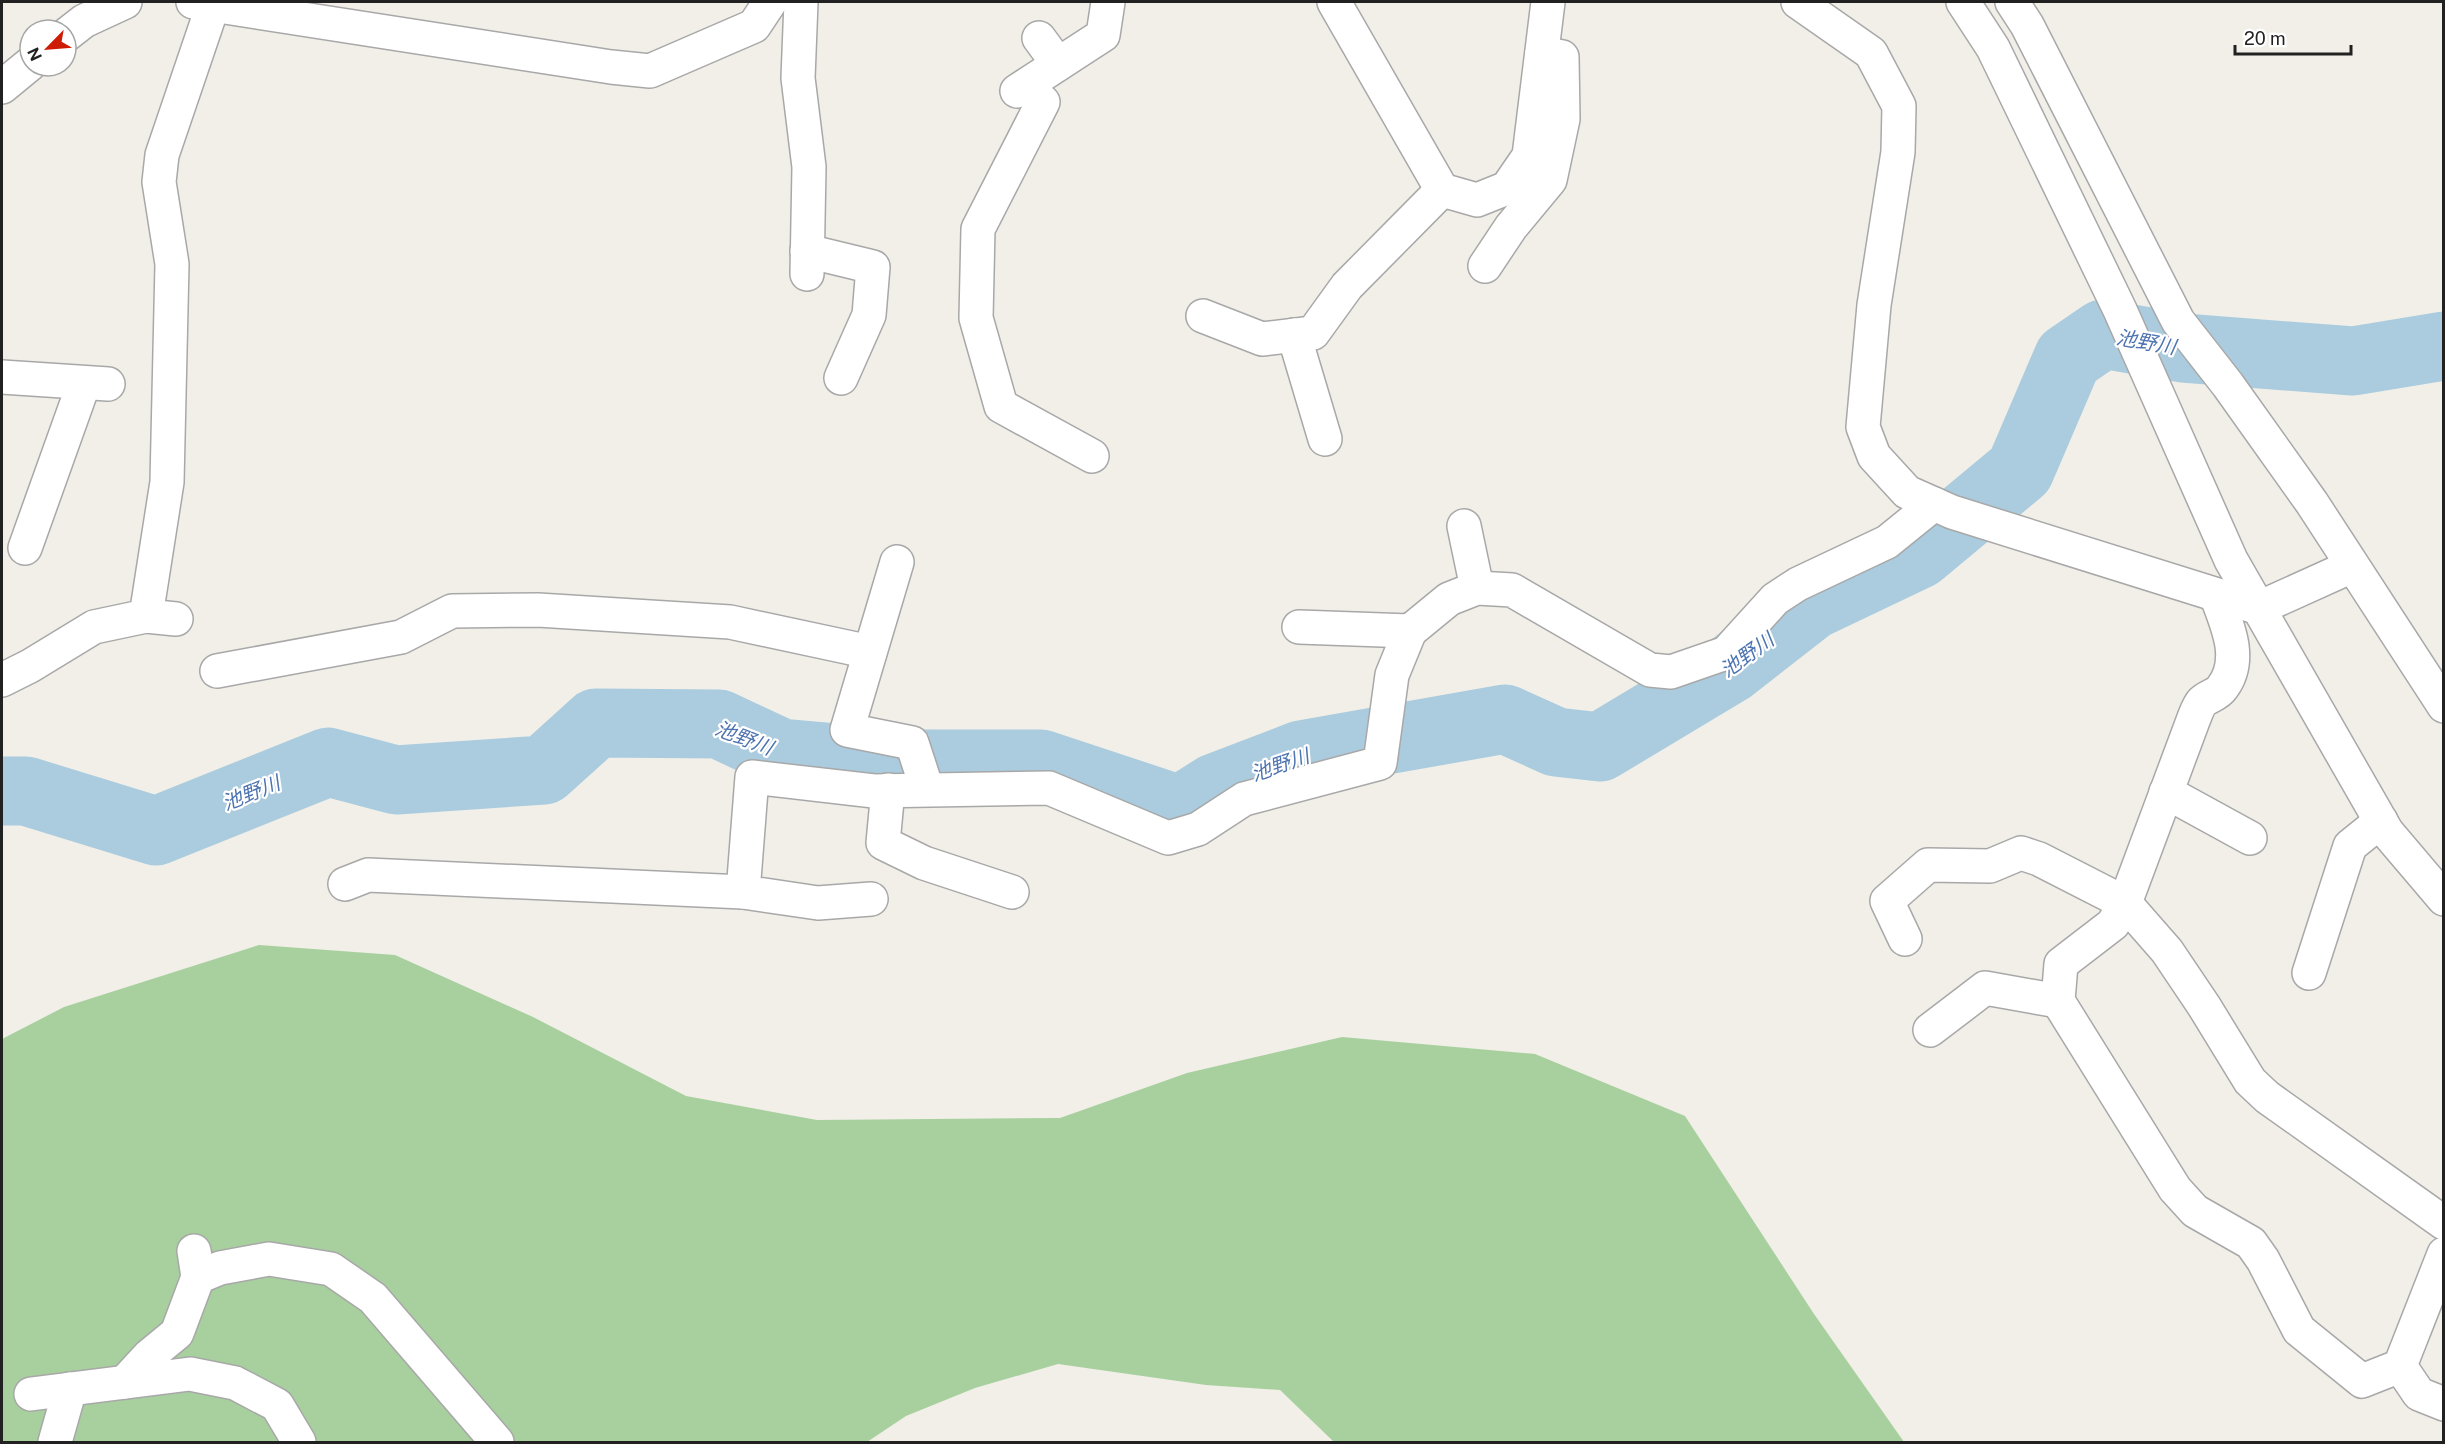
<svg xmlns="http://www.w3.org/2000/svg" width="2445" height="1444" viewBox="0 0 2445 1444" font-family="'Public Sans','Noto Sans JP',sans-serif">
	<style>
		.forest { fill: #a7d09e }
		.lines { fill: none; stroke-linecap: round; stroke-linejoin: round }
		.river { stroke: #aaccde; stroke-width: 69 }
		.minor-casing { stroke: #a8a8a8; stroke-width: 36 }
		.minor { stroke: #fff; stroke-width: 33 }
		.labels { text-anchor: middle; stroke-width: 4.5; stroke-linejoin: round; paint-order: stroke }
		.water-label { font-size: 20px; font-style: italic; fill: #4e74b0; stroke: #fff }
	</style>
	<rect width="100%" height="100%" fill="#f1efe8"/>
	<!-- forest -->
	<polygon class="forest" points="259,945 395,955 533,1017 686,1096 817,1120 1060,1118 1187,1073 1342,1037 1535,1054 1685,1116 1814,1314 1904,1442 1334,1442 1280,1390 1206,1385 1058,1364 975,1388 906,1416 867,1442 2,1442 2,1039 64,1007"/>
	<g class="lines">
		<!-- river -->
		<polyline class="river" points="2,791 26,791 156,831 328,762 396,780 544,770 596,723 719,724 781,753 905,764 1041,764 1180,810 1215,788 1301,755 1505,719 1556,742 1600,747 1730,669 1812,605 1919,554 2020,470 2068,358 2103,334 2183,348 2353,361 2444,346"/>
		<!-- minor casing -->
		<g class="minor-casing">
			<g id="minor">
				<polyline points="193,2 611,67 650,71 754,26 770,2"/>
				<polyline points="801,2 798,78 809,167 807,274"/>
				<polyline points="1334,2 1442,190 1477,200 1507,188 1529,156 1548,2"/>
				<polyline points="1798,2 1871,53 1899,106 1898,152 1874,305 1863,427 1874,456 1907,492 1952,512 2259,608 2352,566"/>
				<polyline points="1963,2 1993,48 2120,310 2231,560 2387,832 2444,899"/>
				<polyline points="2012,2 2027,25 2178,321 2228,385 2312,503 2444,706"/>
				<polyline points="66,35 84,21 125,2"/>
				<polyline points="1039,38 1058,64"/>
				<polyline points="1026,86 1043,102 978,229 976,318 1001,406 1092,456"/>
				<polyline points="2,87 30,64"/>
				<polyline points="1017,91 1103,35 1108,2"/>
				<polyline points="807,251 873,267 869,315 841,378"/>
				<polyline points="1485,266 1511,227 1550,180 1563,119 1562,57 1542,53"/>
				<polyline points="1203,316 1262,339 1313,333 1347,286 1442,190"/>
				<polyline points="1294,335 1325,439"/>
				<polyline points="2,377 108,384"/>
				<polyline points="1464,526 1477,588"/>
				<polyline points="25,548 84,383"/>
				<polyline points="897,562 847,730 912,743 927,789"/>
				<path d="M2216 595C2227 624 2244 660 2222 688 2217 695 2208 696 2202 702 2199 705 2196 713 2194 718L2125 903 2113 924 2061 964 2058 1001 2175 1189 2195 1211 2251 1243 2263 1260 2299 1330 2362 1381 2400 1366 2444 1254"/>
				<polyline points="146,616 167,482 172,264 159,182 162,155 213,5"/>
				<polyline points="1299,627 1410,631 1449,599 1477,588 1512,590 1650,670 1671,672 1726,653 1775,599 1798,584 1887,542 1934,504"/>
				<polyline points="217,671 401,637 452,611 538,610 730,622 870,652"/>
				<polyline points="2,680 30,666 94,627 146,616 176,619"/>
				<polyline points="888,790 883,843 924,863 1012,892"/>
				<polyline points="2166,792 2250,838"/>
				<polyline points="345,884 368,875 743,892"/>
				<polyline points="871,899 818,903 743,892 752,777 874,791 1049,788 1168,838 1198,829 1244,799 1380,763 1392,675 1410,631"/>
				<polyline points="1905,939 1887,901 1928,865 1990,866 2021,853 2039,859 2125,903 2167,951 2204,1006 2250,1081 2267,1097 2444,1223"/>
				<polyline points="2309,973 2350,846 2381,821"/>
				<polyline points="1930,1030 1985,988 2058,1001"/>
				<polyline points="198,1277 220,1268 269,1259 331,1269 373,1298 497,1442"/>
				<polyline points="2400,1366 2419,1394 2444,1404"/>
				<polyline points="125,1382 149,1356 177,1333 198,1277 194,1251"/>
				<polyline points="31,1394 190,1374 235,1383 277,1405 299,1442"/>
				<polyline points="55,1442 70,1389"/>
			</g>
		</g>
		<!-- minor -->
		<use href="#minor" class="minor"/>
	</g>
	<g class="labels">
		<!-- water labels -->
		<g class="water-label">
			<text transform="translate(2146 342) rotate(10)" y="7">池野川</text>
			<text transform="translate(1747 655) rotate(-36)" y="7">池野川</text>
			<text transform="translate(744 738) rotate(21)" y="7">池野川</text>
			<text transform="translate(1280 765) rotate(-19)" y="7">池野川</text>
			<text transform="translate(251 793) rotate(-22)" y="7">池野川</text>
		</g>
	</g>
	<!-- border -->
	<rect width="2445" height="1444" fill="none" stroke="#212121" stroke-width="6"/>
	<!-- north arrow -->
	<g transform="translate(48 48) rotate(245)"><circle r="28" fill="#ffffff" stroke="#a6a6a6" stroke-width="1.5"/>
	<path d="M0-4.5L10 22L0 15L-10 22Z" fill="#ce1c04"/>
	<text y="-9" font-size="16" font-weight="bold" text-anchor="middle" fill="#212121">N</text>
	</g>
	<!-- scale -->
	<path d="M2235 45v9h116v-9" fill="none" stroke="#212121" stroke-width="3"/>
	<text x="2244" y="45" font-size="18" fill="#212121" stroke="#ffffff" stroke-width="4.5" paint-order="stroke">20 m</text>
</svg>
